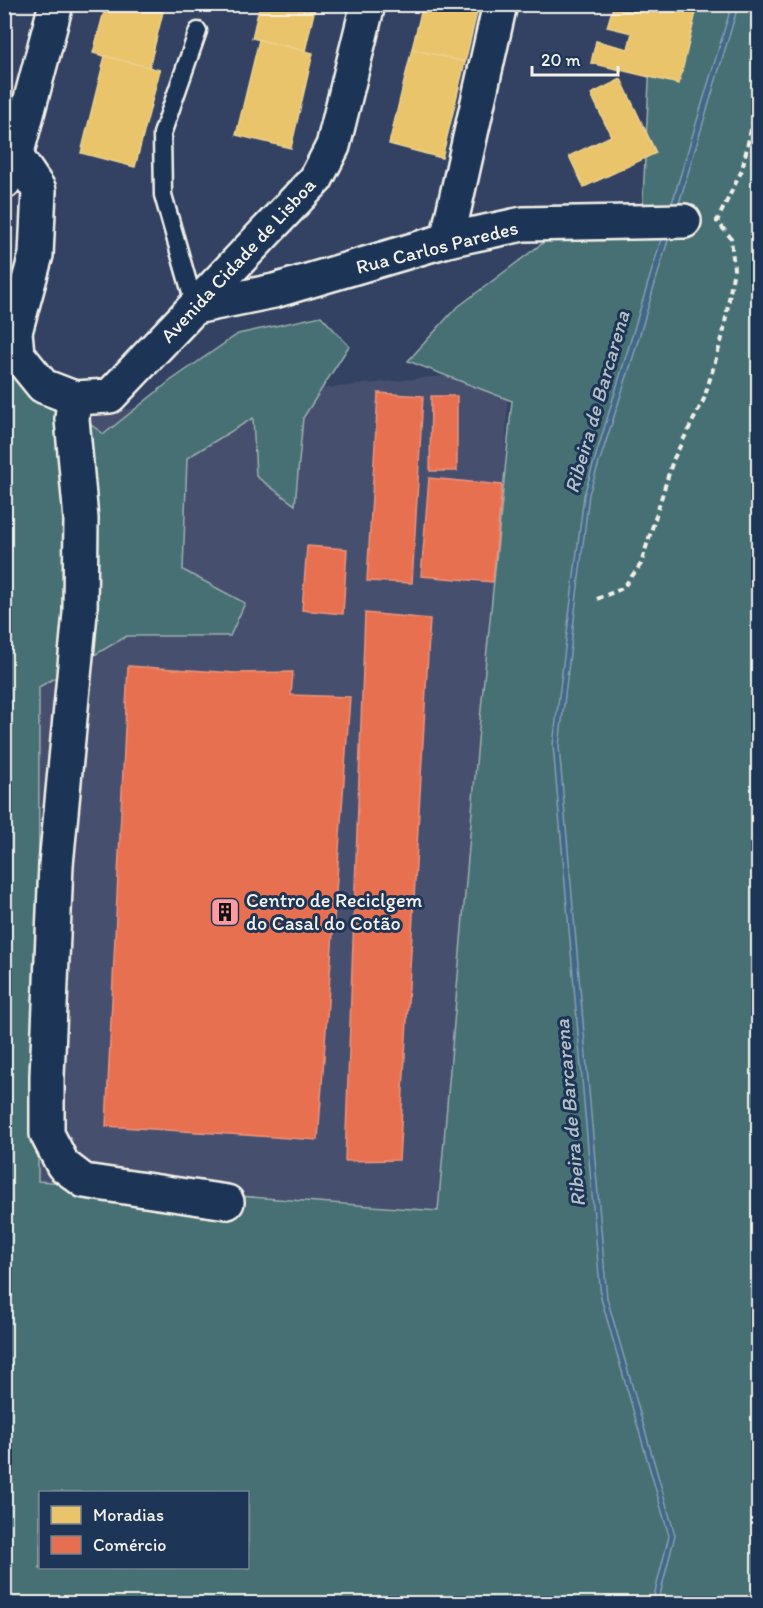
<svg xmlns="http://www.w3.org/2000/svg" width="763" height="1608" viewBox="0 0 763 1608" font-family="Itim,sans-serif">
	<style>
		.built { fill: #464f6e }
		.green { fill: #466f74; stroke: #9db0ae; stroke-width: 1.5; fill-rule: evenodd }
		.water { fill: #406887; stroke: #889fae; stroke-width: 1.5 }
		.homes { fill: #e9c46a; stroke: #ecd290; stroke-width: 1.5 }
		.shops { fill: #e76f51; stroke: #eb967e; stroke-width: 1.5 }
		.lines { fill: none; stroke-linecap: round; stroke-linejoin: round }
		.lane-casing { stroke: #f4f1e8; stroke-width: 21 }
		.street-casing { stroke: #f4f1e8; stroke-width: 38 }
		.secondary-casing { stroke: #f4f1e8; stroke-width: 38 }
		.path { stroke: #f4f1e8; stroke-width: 4; stroke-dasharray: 6 4.5; stroke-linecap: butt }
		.lane { stroke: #1d3557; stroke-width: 16 }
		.street { stroke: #1d3557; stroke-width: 33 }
		.secondary { stroke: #1d3557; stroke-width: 33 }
		.labels { text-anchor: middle; stroke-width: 6; stroke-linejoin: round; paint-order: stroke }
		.street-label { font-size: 20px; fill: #f4f1e8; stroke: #1d3557 }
		.poi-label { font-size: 20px; fill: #f4f1e8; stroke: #1d3557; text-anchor: start }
		.water-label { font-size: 21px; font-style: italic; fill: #b5c1c6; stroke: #1d3557 }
	</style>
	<rect width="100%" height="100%" fill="#334263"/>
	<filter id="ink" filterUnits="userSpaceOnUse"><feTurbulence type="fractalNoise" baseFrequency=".0167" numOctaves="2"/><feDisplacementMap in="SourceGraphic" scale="12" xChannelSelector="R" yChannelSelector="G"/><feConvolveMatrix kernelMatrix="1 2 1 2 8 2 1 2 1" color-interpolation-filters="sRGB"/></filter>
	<g filter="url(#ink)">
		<!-- built -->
		<polygon class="built" points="509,369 471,1240 5,1244 42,418"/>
		<!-- green -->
		<path class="green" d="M653 5H758V1603H5L4 364 104 434 170 381 238 334 321 316 349 346 303 418 295 505 256 476 253 418 187 458 183 570 245 603 230 636H127L39 687 38 1181 438 1211 479 729 512 401 408 361 455 309 580 215 642 217ZM40 1492H248V1568H40Z"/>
		<!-- water -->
		<polygon class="water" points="729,5 736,5 736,13 631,364 589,494 559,746 607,1298 675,1535 658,1603 652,1604 669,1536 601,1298 553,745 584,495 730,11"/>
		<!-- homes -->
		<g class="homes">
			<polygon points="106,4 165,4 149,68 93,53"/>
			<polygon points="260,4 316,4 305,51 252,38"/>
			<polygon points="423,4 479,4 465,62 412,49"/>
			<polygon points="635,4 698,4 679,84 591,63 596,41 628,49 632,33 607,27 613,7 633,11"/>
			<polygon points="259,40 313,53 291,148 236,135"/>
			<polygon points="412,49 465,62 442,158 389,144"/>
			<polygon points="105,56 160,70 135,167 81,153"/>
			<polygon points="621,79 656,153 584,187 569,156 611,136 591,94"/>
		</g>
		<!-- shops -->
		<g class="shops">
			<polygon points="378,393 423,396 412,583 367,581"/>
			<polygon points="431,396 457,396 457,471 430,471"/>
			<polygon points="429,478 502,485 493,582 421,576"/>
			<polygon points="307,546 347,549 343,614 302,610"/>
			<polygon points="365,613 430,619 399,1160 345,1161"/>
			<polygon points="128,666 236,673 293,672 291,695 350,697 318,1140 106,1126"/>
		</g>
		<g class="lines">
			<!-- lane casing -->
			<g class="lane-casing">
				<polyline id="lane" points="195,307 163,195 162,134 198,31"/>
			</g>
			<!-- street casing -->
			<g class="street-casing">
				<g id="street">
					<polyline points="16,156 39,190 36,255 15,332 17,354 43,386 74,398 110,396 316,179 333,146 368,4"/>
					<polyline points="447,240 500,4"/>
					<polyline points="195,307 274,291 447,240 523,224 684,221"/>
					<polyline points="74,398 72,419 81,519 80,613 56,865 47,1076 47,1134 63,1165 84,1181 227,1202"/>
				</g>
			</g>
			<!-- secondary casing -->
			<g class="secondary-casing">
				<polyline id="secondary" points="4,182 16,156 56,4"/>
			</g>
			<!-- path -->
			<g class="path">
				<polyline points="715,221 717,221 742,170 758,98"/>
				<polyline points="597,599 623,588 641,564 673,460 704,399 723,335 734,269 731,238 717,221"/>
			</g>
			<!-- lane -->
			<use href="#lane" class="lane"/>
			<!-- street -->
			<use href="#street" class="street"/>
			<!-- secondary -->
			<use href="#secondary" class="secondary"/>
		</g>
	</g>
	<!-- icons -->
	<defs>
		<g id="building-square" transform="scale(1.5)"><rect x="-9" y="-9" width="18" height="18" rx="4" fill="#ff9aa2" stroke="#1d3557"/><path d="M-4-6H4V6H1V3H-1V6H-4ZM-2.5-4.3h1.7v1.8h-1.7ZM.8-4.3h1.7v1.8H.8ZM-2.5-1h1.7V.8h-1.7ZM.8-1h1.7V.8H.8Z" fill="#111"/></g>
	</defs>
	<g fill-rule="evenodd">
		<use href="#building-square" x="225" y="912"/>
	</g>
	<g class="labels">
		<!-- street labels -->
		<g class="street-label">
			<text transform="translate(437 247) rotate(-14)" y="7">Rua Carlos Paredes</text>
			<text transform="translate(238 260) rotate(-47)" y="7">Avenida Cidade de Lisboa</text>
		</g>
		<!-- poi labels -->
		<g class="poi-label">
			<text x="246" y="907">Centro de Reciclgem<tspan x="246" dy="23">do Casal do Cotão</tspan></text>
		</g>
		<!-- water labels -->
		<g class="water-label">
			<text transform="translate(597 402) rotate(-74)" y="7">Ribeira de Barcarena</text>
			<text transform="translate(570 1113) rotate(-95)" y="7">Ribeira de Barcarena</text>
		</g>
	</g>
	<!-- margin -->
	<rect width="763" height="1608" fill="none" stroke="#1d3557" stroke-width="24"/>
	<rect x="12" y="12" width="739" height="1584" fill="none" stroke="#f4f1e8" stroke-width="2" filter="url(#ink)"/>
	<!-- legend -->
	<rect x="39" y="1491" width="210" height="78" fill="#1d3557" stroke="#738091" stroke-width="1.5"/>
	<rect x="51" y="1506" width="30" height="18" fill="#e9c46a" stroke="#738091" stroke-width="1.5"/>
	<text x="93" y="1521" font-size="18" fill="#f4f1e8">Moradias</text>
	<rect x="51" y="1536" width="30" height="18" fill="#e76f51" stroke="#738091" stroke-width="1.5"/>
	<text x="93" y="1551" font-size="18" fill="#f4f1e8">Comércio</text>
	<!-- scale -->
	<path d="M532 66v9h86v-9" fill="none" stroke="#f4f1e8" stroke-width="3"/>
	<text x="541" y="66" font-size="18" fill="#f4f1e8" stroke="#1d3557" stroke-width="4.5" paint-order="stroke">20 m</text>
</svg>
